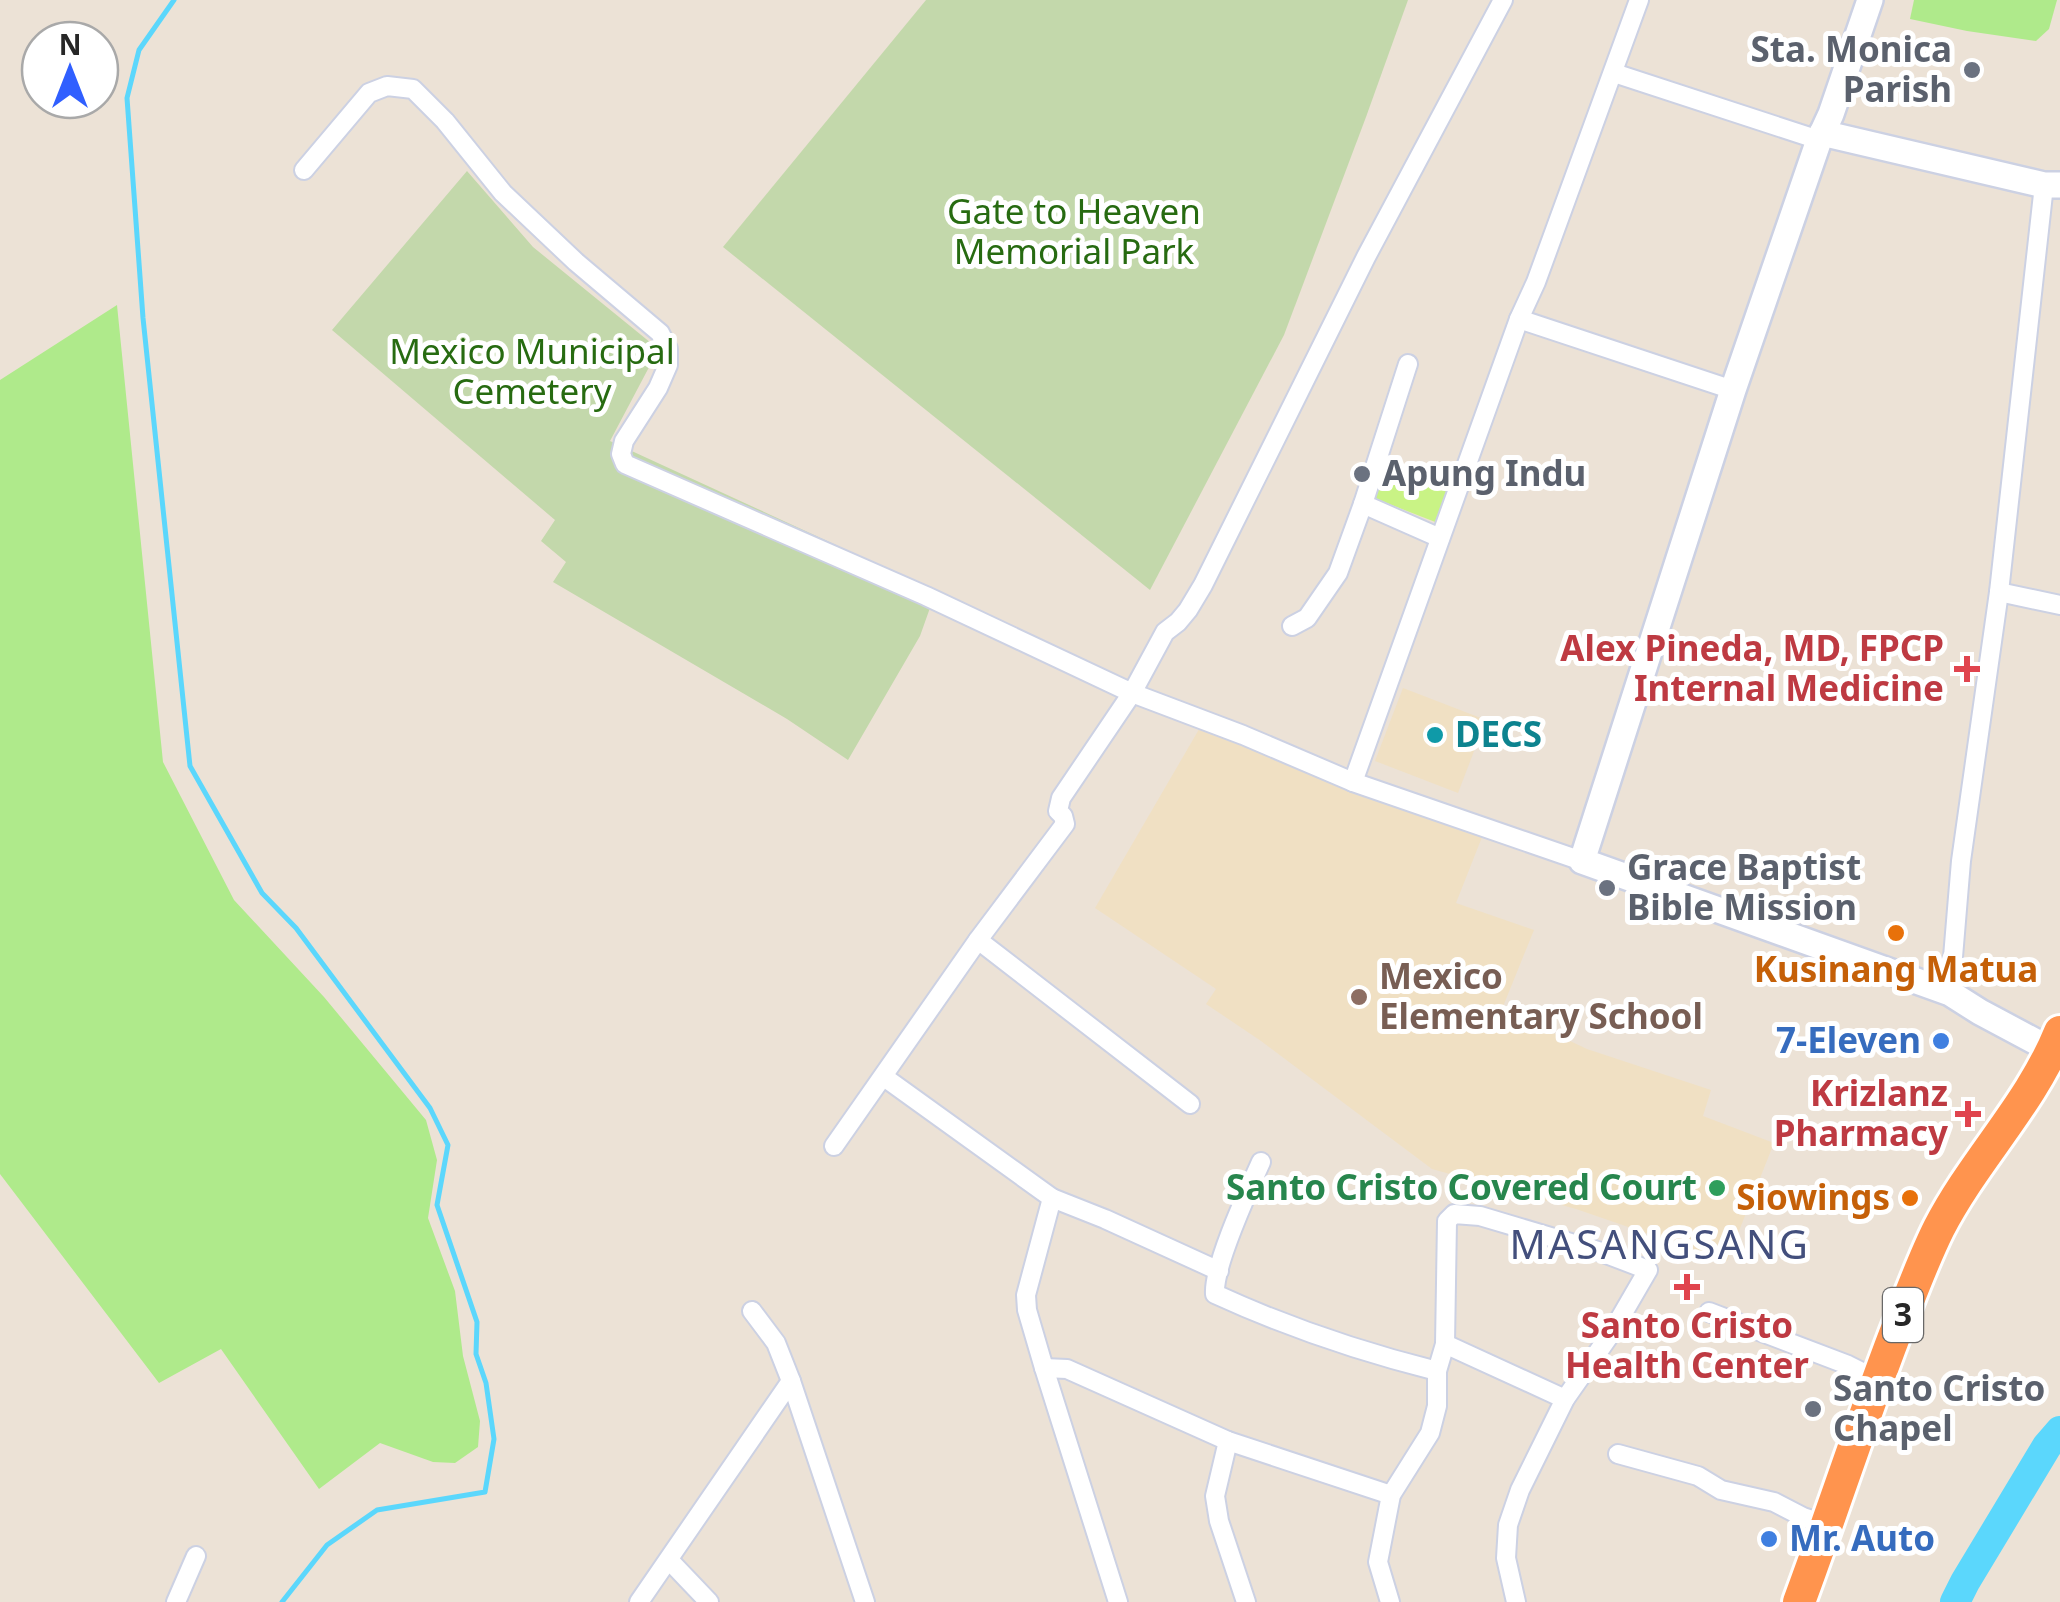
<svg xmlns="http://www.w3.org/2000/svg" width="2060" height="1602" viewBox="0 0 2060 1602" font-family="'Noto Sans',sans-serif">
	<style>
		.education { fill: #f0e0c3 }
		.green { fill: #afea8b }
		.cemetery { fill: #c3d8ab }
		.pitch { fill: #c9f385 }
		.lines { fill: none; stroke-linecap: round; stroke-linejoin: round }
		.stream { stroke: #5bd7fc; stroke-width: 5 }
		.river { stroke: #5bd7fc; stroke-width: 30 }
		.street-casing { stroke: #ccd1e3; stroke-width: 22 }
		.secondary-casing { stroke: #ccd1e3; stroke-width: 30 }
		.highway-casing { stroke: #fff; stroke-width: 38 }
		.street { stroke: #fff; stroke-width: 18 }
		.secondary { stroke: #fff; stroke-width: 25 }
		.highway { stroke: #ff944e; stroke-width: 32 }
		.worship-dot { fill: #6b7280; stroke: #fff; stroke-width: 4 }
		.health-dot { fill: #e0444e; stroke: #fff; stroke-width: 4 }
		.culture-dot { fill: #0f9aa8; stroke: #fff; stroke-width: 4 }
		.food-dot { fill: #e8710a; stroke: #fff; stroke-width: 4 }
		.education-dot { fill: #8d6e63; stroke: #fff; stroke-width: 4 }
		.shop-dot { fill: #3f7fe0; stroke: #fff; stroke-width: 4 }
		.leisure-dot { fill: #2e9e5b; stroke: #fff; stroke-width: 4 }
		.labels { text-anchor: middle; stroke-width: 10; stroke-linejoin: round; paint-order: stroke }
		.shield { fill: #fff; stroke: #686868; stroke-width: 2.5 }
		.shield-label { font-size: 32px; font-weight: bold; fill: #272727 }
		.worship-label { font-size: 35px; font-weight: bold; fill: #5b616d; stroke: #fff; text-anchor: start }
		.park-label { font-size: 35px; fill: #276b11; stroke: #fff }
		.health-label { font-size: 35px; font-weight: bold; fill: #be3a42; stroke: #fff; text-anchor: end }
		.culture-label { font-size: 35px; font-weight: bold; fill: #0d838f; stroke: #fff; text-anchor: start }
		.food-label { font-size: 35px; font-weight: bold; fill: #c56008; stroke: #fff }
		.education-label { font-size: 35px; font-weight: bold; fill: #785e54; stroke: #fff; text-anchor: start }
		.shop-label { font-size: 35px; font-weight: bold; fill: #366cbe; stroke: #fff; text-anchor: end }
		.leisure-label { font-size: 35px; font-weight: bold; fill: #27864d; stroke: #fff; text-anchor: end }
		.quarter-label { font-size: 40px; letter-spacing: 2.5px; fill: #434f7c; stroke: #fff }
	</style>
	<rect width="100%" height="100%" fill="#ece2d6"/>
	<!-- education -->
	<g class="education">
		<polygon points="1403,688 1486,720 1458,793 1375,761"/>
		<polygon points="1205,719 1488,822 1456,903 1534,930 1502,1009 1587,1049 1711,1090 1703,1116 1774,1143 1727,1261 1576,1209 1432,1169 1261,1041 1206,1004 1216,989 1095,908"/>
	</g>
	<!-- green -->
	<g class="green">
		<polygon points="1914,0 2057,0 2049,29 2036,41 1967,31 1910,19"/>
		<polygon points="117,305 163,762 234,900 324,997 426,1120 437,1160 428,1218 455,1291 463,1356 480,1421 478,1447 455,1463 433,1462 380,1443 319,1489 221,1349 159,1383 0,1174 0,380"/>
	</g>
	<!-- cemetery -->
	<g class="cemetery">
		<polygon points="926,0 1408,0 1366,117 1284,335 1150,590 723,247"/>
		<polygon points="467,171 533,247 651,343 656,354 610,441 936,591 920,636 848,760 787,719 553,582 566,562 541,541 555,520 332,330"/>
	</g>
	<!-- pitch -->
	<polygon class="pitch" points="1382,457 1458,487 1443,525 1366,495"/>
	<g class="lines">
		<!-- stream -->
		<polyline class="stream" points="174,0 139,50 127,98 143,318 190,766 262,893 296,928 430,1108 448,1145 437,1205 477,1322 476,1354 486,1383 494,1439 485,1492 377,1510 327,1545 282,1602"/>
		<!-- river -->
		<polyline class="river" points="1955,1602 1965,1582 2047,1446 2060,1431"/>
		<!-- street casing -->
		<g class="street-casing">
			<g id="street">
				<polyline points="1614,73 1819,140"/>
				<polyline points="304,170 369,93 387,86 413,89 445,121 503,193 576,262 660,333 668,349 668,365 658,388 624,441 621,454 625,464 926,596 1132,693 1243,735 1353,782 1582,861"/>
				<polyline points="1519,319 1733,390"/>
				<polyline points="1408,364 1363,504 1440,538"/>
				<polyline points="1999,592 2060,605"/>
				<polyline points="1292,626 1307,618 1338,573 1363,504"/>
				<polyline points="1353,782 1519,319 1536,282 1639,0"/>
				<polyline points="1950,993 1961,861 1999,592 2044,185"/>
				<polyline points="884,1077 1052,1198 1026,1295 1027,1310 1044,1368 1118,1602"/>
				<polyline points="1190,1104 978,940 1065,824 1063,816 1058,811 1061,798 1132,693 1165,632 1178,622 1188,610 1203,585 1366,257 1503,0"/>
				<polyline points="834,1146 978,940"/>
				<path d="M1261 1162C1248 1191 1213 1266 1215 1294 1287 1327 1361 1352 1437 1371"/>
				<polyline points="1052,1198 1105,1219 1219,1271"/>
				<polyline points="752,1311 776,1343 791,1381 865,1602"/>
				<polyline points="1709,1312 1848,1365 1878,1380"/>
				<polyline points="1445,1344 1565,1399"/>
				<polyline points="1044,1368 1067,1369 1228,1441 1391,1495"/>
				<polyline points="1228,1441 1215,1496 1219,1521 1246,1602"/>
				<polyline points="1618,1454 1698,1476 1721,1490 1774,1502 1803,1517 1827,1525"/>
				<polyline points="669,1560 709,1602"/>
				<polyline points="176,1602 196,1556"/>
				<polyline points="639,1602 791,1381"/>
				<polyline points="1390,1602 1378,1562 1391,1495 1430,1433 1437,1406 1437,1371 1445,1344 1447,1221 1454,1214 1480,1216 1601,1252 1648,1270 1612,1332 1565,1399 1520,1490 1508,1525 1506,1558 1516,1602"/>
			</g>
		</g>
		<!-- secondary casing -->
		<g class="secondary-casing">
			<g id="secondary">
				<polyline points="1870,0 1831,114 1819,140 1733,390 1582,861 1950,993 1980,1012 2053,1051"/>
				<polyline points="1822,133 2044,185 2060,185"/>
			</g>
		</g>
		<!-- highway casing -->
		<g class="highway-casing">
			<path id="highway" d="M1799 1602C1832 1513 1861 1423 1895 1334 1909 1299 1922 1262 1939 1228 1974 1160 2031 1104 2060 1032"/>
		</g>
		<!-- street -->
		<use href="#street" class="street"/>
		<!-- secondary -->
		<use href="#secondary" class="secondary"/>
		<!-- highway -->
		<use href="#highway" class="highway"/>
	</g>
	<!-- markers -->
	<g class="worship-dot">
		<circle cx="1972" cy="70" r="10"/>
		<circle cx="1362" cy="474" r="10"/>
		<circle cx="1607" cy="888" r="10"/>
		<circle cx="1813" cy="1409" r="10"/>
	</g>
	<g class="health-dot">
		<path d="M1962 654h10v10h10v10h-10v10h-10v-10h-10v-10h10z"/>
		<path d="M1963 1099h10v10h10v10h-10v10h-10v-10h-10v-10h10z"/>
		<path d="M1682 1272h10v10h10v10h-10v10h-10v-10h-10v-10h10z"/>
	</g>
	<circle class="culture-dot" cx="1435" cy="735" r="10"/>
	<g class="food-dot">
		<circle cx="1896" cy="933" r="10"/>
		<circle cx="1910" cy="1198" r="10"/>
	</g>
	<circle class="education-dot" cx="1359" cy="997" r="10"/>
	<g class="shop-dot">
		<circle cx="1941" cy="1041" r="10"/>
		<circle cx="1769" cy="1539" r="10"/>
	</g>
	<circle class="leisure-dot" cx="1717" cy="1188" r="10"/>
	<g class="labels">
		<!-- shield labels -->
		<rect class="shield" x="1883" y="1288" width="40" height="54" rx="8"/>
		<g class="shield-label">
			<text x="1903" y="1326">3</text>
		</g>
		<!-- worship labels -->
		<g class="worship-label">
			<text x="1952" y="62" text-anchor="end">Sta. Monica<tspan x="1952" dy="40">Parish</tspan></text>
			<text x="1382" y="486">Apung Indu</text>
			<text x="1627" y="880">Grace Baptist<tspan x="1627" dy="40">Bible Mission</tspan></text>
			<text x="1833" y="1401">Santo Cristo<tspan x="1833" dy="40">Chapel</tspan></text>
		</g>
		<!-- park labels -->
		<g class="park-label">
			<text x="1074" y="224">Gate to Heaven<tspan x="1074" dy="40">Memorial Park</tspan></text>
			<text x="532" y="364">Mexico Municipal<tspan x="532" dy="40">Cemetery</tspan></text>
		</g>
		<!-- health labels -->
		<g class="health-label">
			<text x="1944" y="661">Alex Pineda, MD, FPCP<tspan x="1944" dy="40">Internal Medicine</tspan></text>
			<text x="1948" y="1106">Krizlanz<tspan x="1948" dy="40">Pharmacy</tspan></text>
			<text x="1687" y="1338" text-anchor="middle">Santo Cristo<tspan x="1687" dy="40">Health Center</tspan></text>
		</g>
		<!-- culture labels -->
		<g class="culture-label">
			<text x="1455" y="747">DECS</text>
		</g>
		<!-- food labels -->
		<g class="food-label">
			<text x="1896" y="982">Kusinang Matua</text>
			<text x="1890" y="1210" text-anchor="end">Siowings</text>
		</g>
		<!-- education labels -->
		<g class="education-label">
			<text x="1379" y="989">Mexico<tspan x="1379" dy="40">Elementary School</tspan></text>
		</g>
		<!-- shop labels -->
		<g class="shop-label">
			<text x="1921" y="1053">7-Eleven</text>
			<text x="1789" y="1551" text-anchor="start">Mr. Auto</text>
		</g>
		<!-- leisure labels -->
		<g class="leisure-label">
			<text x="1697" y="1200">Santo Cristo Covered Court</text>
		</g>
		<!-- quarter labels -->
		<g class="quarter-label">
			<text x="1660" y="1259">MASANGSANG</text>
		</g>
	</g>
	<!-- north arrow -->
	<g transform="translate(70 70)"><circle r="48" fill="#ffffff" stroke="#a9a9a9" stroke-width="2.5"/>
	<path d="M0-8L18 38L0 25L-18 38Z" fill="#305fff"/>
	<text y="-15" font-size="28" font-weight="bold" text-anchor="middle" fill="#272727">N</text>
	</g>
</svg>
